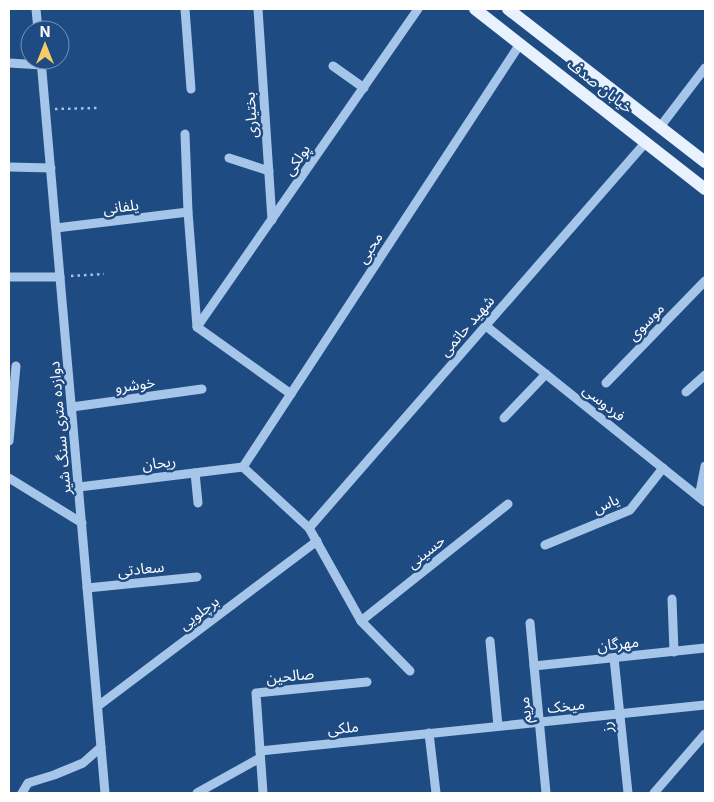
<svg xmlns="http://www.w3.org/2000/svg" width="714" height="802" viewBox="0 0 714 802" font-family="Inter,'Noto Sans Arabic',sans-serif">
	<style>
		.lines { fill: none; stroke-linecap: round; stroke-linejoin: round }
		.path { stroke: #a5c5e9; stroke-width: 2.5; stroke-dasharray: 2.5 4; stroke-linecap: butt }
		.minor { stroke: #a5c5e9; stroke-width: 9 }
		.major { stroke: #e8f1fe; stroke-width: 12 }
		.labels { text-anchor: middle; stroke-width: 5; stroke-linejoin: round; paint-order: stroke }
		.street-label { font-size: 15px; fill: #fff; stroke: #1f4b83 }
	</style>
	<rect width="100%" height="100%" fill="#1f4b83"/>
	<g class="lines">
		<!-- path -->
		<g class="path">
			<polyline points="55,109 99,108"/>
			<polyline points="71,276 104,274"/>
		</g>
		<!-- minor -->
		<g class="minor">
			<polyline points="36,9 38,30"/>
			<polyline points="185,9 191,89"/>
			<polyline points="258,9 272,220"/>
			<polyline points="41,60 105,793"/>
			<polyline points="9,63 42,65"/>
			<polyline points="333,66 364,88"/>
			<polyline points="660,127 705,68"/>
			<polyline points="185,134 188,212 197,327 291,394"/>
			<polyline points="229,158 269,171"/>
			<polyline points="9,167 51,168"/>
			<polyline points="56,228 188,212"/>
			<polyline points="9,277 60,277"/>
			<polyline points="486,326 705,502"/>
			<polyline points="197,327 418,9"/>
			<polyline points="606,383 705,281"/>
			<polyline points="686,392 705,375"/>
			<polyline points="72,407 202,389"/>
			<polyline points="504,418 546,374"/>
			<polyline points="9,441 16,366"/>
			<polyline points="243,467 520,44"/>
			<polyline points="243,467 309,528 361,621 410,671"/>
			<polyline points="195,473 198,503"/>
			<polyline points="9,478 82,523"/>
			<polyline points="79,487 243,467"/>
			<polyline points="699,497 705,466"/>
			<polyline points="309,528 646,142"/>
			<polyline points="545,545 630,510 663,468"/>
			<polyline points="87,588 197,577"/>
			<polyline points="672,599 674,652"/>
			<polyline points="361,621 508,504"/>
			<polyline points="530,623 546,793"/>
			<polyline points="490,641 498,726"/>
			<polyline points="614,658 628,793"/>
			<polyline points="534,666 705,648"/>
			<polyline points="98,706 317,541"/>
			<polyline points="429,733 436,793"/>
			<polyline points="260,751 705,705"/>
			<polyline points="22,793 28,783 54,775 83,763 101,747"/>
			<polyline points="197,793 260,758"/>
			<polyline points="263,793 256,693 367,682"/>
			<polyline points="654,793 705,734"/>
		</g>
		<!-- major -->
		<g class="major">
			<polyline points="475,9 705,189"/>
			<polyline points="508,9 705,162"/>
		</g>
	</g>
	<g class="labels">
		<!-- street labels -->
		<g class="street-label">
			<text transform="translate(600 86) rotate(38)" y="5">خیابان صدف</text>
			<text transform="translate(251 115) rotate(-94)" y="5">بختیاری</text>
			<text transform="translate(297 160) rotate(-55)" y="5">پولکی</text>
			<text transform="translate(121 207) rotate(-7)" y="5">یلفانی</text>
			<text transform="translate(370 248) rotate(-57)" y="5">محبی</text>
			<text transform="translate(646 322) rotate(-46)" y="5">موسوی</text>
			<text transform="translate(467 326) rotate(-49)" y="5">شهید حاتمی</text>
			<text transform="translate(135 385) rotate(-8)" y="5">خوشرو</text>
			<text transform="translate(604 403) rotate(39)" y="5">فردوسی</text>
			<text transform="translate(60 428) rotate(-95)" y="5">دوازده متری سنگ شیر</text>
			<text transform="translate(159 463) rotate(-7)" y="5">ریحان</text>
			<text transform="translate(606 504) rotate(-24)" y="5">یاس</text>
			<text transform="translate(426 552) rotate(-39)" y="5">حسینی</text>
			<text transform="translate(141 569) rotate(-6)" y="5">سعادتی</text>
			<text transform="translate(199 613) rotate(-37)" y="5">برچلویی</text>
			<text transform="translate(618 644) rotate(-6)" y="5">مهرگان</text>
			<text transform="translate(290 676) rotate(-6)" y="5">صالحین</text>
			<text transform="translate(566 706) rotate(-6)" y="5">میخک</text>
			<text transform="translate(525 710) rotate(-95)" y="5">مریم</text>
			<text transform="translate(607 727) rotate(-96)" y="5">رز</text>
			<text transform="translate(343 728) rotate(-6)" y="5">ملکی</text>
		</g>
	</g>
	<!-- border -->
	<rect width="714" height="802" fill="none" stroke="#ffffff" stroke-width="20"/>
	<!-- north arrow -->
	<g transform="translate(45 45)"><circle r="24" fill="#1f4b83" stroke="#7993b5"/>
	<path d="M0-4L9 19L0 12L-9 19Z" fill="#f8cc65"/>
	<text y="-8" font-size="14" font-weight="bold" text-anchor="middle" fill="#ffffff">N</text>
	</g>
</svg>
